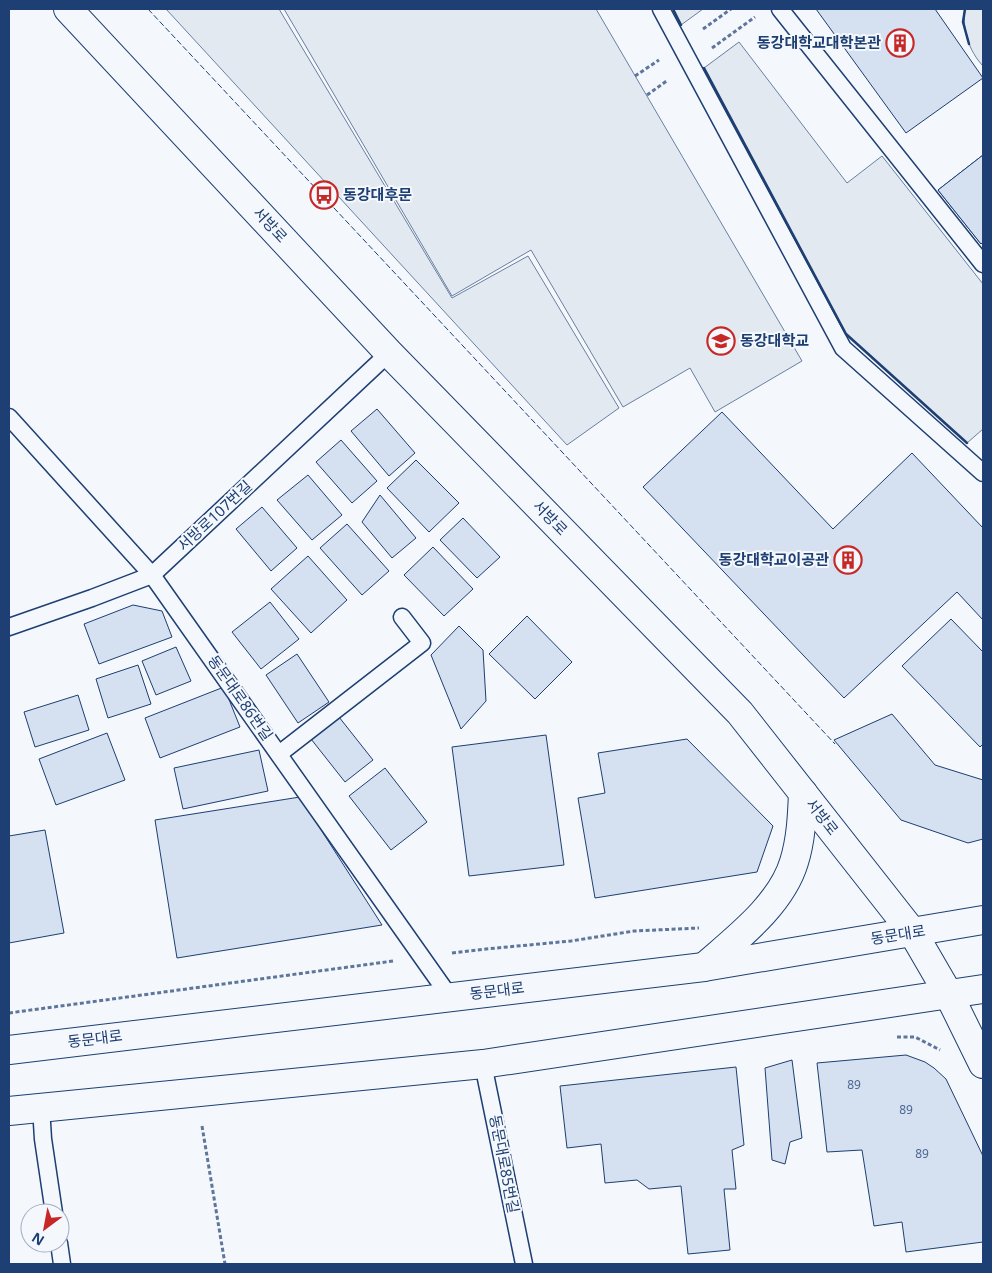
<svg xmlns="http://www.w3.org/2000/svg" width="992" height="1273" viewBox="0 0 992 1273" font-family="'Noto Sans','Noto Sans KR',sans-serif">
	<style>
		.green { fill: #e3e9f0; stroke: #687fa3 }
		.building { fill: #d5e0f0; stroke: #1d3f73 }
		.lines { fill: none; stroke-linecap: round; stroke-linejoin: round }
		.lane-casing { stroke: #1d3f73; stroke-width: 19 }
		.secondary-casing { stroke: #1d3f73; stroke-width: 30 }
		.primary-casing { stroke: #1d3f73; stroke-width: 30 }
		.path { stroke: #5e769c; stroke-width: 3; stroke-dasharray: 4 2.5; stroke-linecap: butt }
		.lane { stroke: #f4f7fb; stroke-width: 16 }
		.secondary { stroke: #f4f7fb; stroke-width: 28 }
		.primary { stroke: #f4f7fb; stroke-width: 28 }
		.fence { stroke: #1d3f73; stroke-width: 1; stroke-dasharray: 6 2.5; stroke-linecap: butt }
		.wall { stroke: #1d3f73; stroke-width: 2.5 }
		.labels { text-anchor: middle; stroke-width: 4; stroke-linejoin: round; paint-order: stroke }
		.number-label { font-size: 12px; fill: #4b6792 }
		.poi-label { font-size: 15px; font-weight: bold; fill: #1d3f73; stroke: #f4f7fb; text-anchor: end }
		.street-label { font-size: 15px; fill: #1d3f73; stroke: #f4f7fb }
	</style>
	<rect width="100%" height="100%" fill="#f4f7fb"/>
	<!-- green -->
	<g class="green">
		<polygon points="166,9 279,9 452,298 528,256 619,408 567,445"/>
		<polygon points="284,9 596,9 802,361 715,412 690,368 623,407 531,250 452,296"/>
		<polygon points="673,9 703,9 681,25"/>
		<path d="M965 9H983V66C969 51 962 30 965 9Z"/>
		<polygon points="739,42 847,183 882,156 983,284 983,429 967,443 846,334 704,68"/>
	</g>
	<!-- building -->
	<g class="building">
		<polygon points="816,9 935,9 983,78 906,133"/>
		<polygon points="983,155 983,182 967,194 983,215 983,242 981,244 938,190"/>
		<polygon points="983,155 983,242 981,244 938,190"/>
		<polygon points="377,409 415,453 389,476 351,431"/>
		<polygon points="722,412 833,529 912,453 983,528 983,620 957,592 844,698 643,487"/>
		<polygon points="341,440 377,481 352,503 316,462"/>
		<polygon points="416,460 459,503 429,532 387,488"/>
		<polygon points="308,475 342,515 312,540 277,500"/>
		<polygon points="380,495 416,538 392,558 362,522"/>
		<polygon points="262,507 297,548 271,571 236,529"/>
		<polygon points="463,518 500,557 477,578 440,540"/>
		<polygon points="347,524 389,571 362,595 320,548"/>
		<polygon points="433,547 473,589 444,616 404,575"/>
		<polygon points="308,556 347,600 311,633 271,589"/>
		<polygon points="270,602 299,639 261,669 232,632"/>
		<polygon points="133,605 162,611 172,637 99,664 84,624"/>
		<polygon points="527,616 572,662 535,699 489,654"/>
		<polygon points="951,619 983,652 983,744 980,747 902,666"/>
		<polygon points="459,626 483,650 486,701 461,729 431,655"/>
		<polygon points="176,647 191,681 156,695 142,661"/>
		<polygon points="297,654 329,702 298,723 266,675"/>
		<polygon points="138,665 151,704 108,718 96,679"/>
		<polygon points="224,687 240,727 160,758 145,718"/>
		<polygon points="78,695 89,730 35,747 24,712"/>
		<polygon points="892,714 935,765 983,780 983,839 968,843 901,820 834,740"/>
		<polygon points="339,717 373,760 345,782 311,739"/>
		<polygon points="107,733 125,780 56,805 39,759"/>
		<polygon points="546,735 564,865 469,876 452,747"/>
		<polygon points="687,739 773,826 757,872 595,898 578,798 605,793 598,753"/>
		<polygon points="259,750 268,791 183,809 174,768"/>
		<polygon points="385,768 427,822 391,850 349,796"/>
		<polygon points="300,797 382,925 177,958 155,820"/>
		<polygon points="45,830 64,933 9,943 9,836"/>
		<polygon points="906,1055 925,1062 934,1068 946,1079 983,1156 983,1242 906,1252 902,1222 874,1226 862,1150 827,1152 817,1063"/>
		<polygon points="792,1060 802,1138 790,1142 785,1164 772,1160 765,1068"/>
		<polygon points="736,1067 744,1145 732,1150 736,1189 724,1189 730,1250 688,1254 681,1186 649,1189 637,1180 605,1183 601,1144 567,1148 560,1086"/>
	</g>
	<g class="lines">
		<!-- lane casing -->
		<g class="lane-casing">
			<g id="lane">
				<polyline points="661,9 843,348 983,473"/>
				<polyline points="780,9 983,264"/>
				<polyline points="9,417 152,575 450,997"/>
				<polyline points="9,627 92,598 152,575 389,353"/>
				<polyline points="279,754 422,643 402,617"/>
				<polyline points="483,1064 524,1264"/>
				<polyline points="41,1107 43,1139 54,1213"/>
				<polyline points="59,1243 62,1264"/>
			</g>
		</g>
		<!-- secondary casing -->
		<g class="secondary-casing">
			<polyline id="secondary" points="68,9 389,353 740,713 913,933 949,995 983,1064"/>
		</g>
		<!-- primary casing -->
		<g class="primary-casing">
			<g id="primary">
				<path d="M704 967C737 938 781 905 794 862 801 840 802 816 803 793"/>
				<polyline points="9,1050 704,967 983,920"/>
				<polyline points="9,1111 483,1064 983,989"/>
			</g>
		</g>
		<!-- path -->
		<g class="path">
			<polyline points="703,29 731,9"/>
			<polyline points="712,48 755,17"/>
			<polyline points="635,76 659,60"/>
			<polyline points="647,95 668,80"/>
			<polyline points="452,953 486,949 571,941 634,931 699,928"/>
			<polyline points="9,1013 393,961"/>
			<polyline points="897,1037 915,1037 940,1050"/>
			<polyline points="202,1126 225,1264"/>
		</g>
		<!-- lane -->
		<use href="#lane" class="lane"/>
		<!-- secondary -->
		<use href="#secondary" class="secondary"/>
		<!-- primary -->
		<use href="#primary" class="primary"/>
		<!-- fence -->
		<polyline class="fence" points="148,9 835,744"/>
		<!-- wall -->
		<g class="wall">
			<polyline points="673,9 681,25"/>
			<polyline points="965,9 963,22 969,44"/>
			<polyline points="704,68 846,334 967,443"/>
		</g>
	</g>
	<!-- icons -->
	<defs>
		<g id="building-ring" transform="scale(1.4375)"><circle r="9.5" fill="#f4f7fb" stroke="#c62828" stroke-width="1.5"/><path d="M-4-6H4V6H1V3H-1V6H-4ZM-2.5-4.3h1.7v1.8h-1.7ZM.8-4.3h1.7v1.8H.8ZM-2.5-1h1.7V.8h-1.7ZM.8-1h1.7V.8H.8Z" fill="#c62828"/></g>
		<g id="bus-ring" transform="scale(1.4375)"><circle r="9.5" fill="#f4f7fb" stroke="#c62828" stroke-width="1.5"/><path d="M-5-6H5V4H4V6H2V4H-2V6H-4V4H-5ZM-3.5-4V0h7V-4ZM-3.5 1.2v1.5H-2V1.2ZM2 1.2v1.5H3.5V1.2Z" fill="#c62828"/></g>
		<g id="university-ring" transform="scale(1.4375)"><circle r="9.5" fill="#f4f7fb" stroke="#c62828" stroke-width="1.5"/><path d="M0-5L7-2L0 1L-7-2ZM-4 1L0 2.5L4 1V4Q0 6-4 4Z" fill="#c62828"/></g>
	</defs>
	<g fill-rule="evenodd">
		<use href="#building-ring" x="900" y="43"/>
		<use href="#bus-ring" x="324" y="195"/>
		<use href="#university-ring" x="721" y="341"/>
		<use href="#building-ring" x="848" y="560"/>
	</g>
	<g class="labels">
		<!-- number labels -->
		<g class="number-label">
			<text x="854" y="1089">89</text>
			<text x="906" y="1114">89</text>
			<text x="922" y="1158">89</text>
		</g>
		<!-- poi labels -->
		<g class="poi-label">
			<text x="881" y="48">동강대학교대학본관</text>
			<text x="343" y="200" text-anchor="start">동강대후문</text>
			<text x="740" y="346" text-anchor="start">동강대학교</text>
			<text x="829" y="565">동강대학교이공관</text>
		</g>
		<!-- street labels -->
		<g class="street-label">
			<text transform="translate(270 225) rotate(47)" y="5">서방로</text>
			<text transform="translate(215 516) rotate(-43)" y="5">서방로107번길</text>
			<text transform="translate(550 518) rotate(46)" y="5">서방로</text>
			<text transform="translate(240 698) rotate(55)" y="5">동문대로86번길</text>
			<text transform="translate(822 817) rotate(52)" y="5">서방로</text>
			<text transform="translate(898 935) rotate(-9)" y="5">동문대로</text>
			<text transform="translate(497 991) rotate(-7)" y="5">동문대로</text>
			<text transform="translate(95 1039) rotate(-7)" y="5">동문대로</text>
			<text transform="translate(504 1164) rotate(79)" y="5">동문대로85번길</text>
		</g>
	</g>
	<!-- border -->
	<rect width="992" height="1273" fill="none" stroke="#1d3f73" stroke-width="20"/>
	<!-- north arrow -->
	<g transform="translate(45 1228) rotate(212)"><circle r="24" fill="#f4f7fb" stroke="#9eadc5"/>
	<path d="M0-4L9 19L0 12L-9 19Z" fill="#c62828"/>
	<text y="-8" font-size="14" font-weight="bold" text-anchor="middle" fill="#1d3f73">N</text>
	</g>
</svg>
